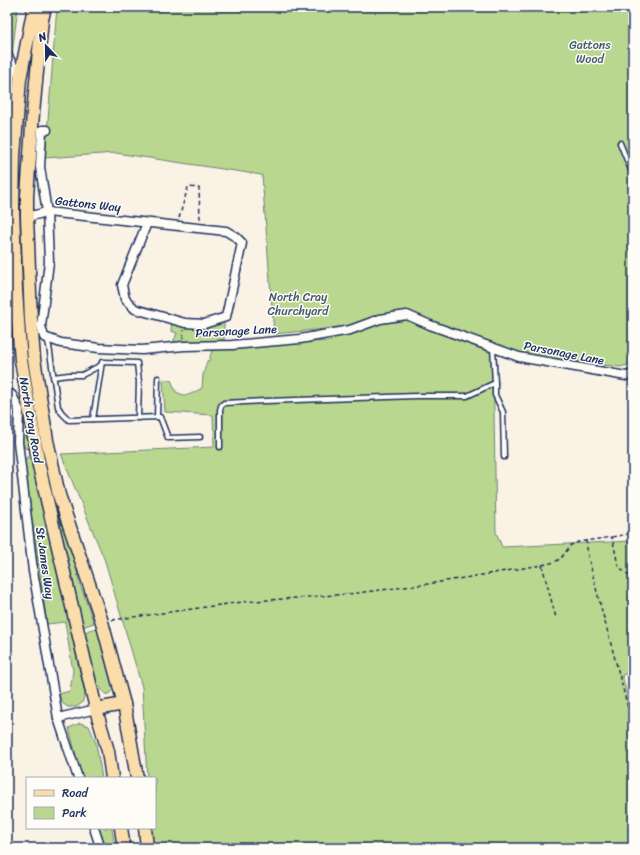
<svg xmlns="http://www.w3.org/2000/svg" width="640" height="855" viewBox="0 0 640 855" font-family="Sriracha,sans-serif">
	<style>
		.green { fill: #b9d78f; stroke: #6a8376 }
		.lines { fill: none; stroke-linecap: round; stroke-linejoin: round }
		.service-casing { stroke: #1b2f5e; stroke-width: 7 }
		.minor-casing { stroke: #1b2f5e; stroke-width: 11 }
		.primary-casing { stroke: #1b2f5e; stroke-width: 15 }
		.path { stroke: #1b2f5e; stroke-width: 1.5; stroke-dasharray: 4 3; stroke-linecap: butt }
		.service { stroke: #fdfcf7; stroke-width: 4 }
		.minor { stroke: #fdfcf7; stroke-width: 8 }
		.primary { stroke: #fbddab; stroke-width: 12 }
		.labels { text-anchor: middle; stroke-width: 3; stroke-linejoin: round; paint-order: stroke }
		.park-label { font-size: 12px; fill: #42596a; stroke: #fdfcf7 }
		.street-label { font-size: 12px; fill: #1b2f5e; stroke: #fdfcf7 }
	</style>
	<rect width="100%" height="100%" fill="#fbf2e6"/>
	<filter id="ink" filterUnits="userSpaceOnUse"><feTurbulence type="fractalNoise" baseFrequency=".025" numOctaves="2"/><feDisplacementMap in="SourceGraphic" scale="8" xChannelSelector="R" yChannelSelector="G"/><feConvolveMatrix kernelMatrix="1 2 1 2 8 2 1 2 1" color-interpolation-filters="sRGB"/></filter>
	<g filter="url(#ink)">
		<!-- green -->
		<g class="green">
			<polygon points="7,7 18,7 12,54 7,40"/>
			<path d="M57 7H633V363L621 367 493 352 496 532 502 547 633 541V672L622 675 633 719V848H150L149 828H155V778H147L142 687 105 561 61 454 214 447 213 415 165 412 163 380H171L176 392C188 398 191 394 202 388L203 375 207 361 210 360V357L213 347 331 341 335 328 274 334 262 175 116 153 45 158Z"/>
			<polygon points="172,321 196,325 214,326 224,321 224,340 173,343 177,333 171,331"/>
			<polygon points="29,353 79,581 94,623 82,627 39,443 25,354"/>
			<polygon points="23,412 29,449 25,448 22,442"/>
			<polygon points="27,457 32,457 85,694 82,703 76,707 68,707 62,703 59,694 70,691 73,671 65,622 47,624 24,462"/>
			<path d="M97 628 114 687C112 691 110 695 105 694L95 681 84 633 89 630Z"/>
			<polygon points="80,723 89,726 96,743 102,778 82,778 69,728"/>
			<polygon points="99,828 112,828 115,848 104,848 104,844"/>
		</g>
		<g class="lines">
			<!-- service casing -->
			<g class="service-casing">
				<g id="service">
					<polyline points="620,143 633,175"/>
					<polyline points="47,338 49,346 58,407 62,413 69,420 160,417 168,438 200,437"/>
					<polyline points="53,377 69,375 82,375 101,365"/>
					<polyline points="495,383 495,395 503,412 504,457"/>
					<polyline points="157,417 158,378"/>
					<polyline points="93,419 102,362 137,363 139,382 138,418"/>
					<polyline points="220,447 220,410 221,406 224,403 266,401 417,396 467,396 495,383 493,348"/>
				</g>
			</g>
			<!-- minor casing -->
			<g class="minor-casing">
				<g id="minor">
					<polyline points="7,54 20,79"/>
					<polyline points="47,130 42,130 40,167 47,212 49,262 41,326 44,337 61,343 99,348 142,350 184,346 232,345 300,339 350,330 380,319 407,315 430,325 519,357 626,376 633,374"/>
					<polyline points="27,217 47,212 226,231 236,237 242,243 226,317 204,324 185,323 135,309 125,299 122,285 147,223"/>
					<polyline points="7,391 12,395 19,410 18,442 33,571 58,718 78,778"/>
					<polyline points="58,718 96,709"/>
					<polyline points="94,828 99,843 99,848"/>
				</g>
			</g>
			<!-- primary casing -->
			<g class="primary-casing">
				<g id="primary">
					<polyline points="34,7 20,79 14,156 13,210 16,290 19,336 21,360 39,466 97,713 108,751 112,778"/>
					<polyline points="45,7 42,20 33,113 27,196 27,217 31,320 34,359 47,440 59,495 102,622 124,704 137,778"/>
					<polyline points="96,709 124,704"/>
					<polyline points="121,828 124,848"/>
					<polyline points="145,828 147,848"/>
				</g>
			</g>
			<!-- path -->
			<g class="path">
				<polyline points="179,218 188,187 199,188 200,219"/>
				<polyline points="183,338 184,330"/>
				<polyline points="612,537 633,533"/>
				<polyline points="586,540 588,556 598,596 633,726"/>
				<polyline points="542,565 556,618"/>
				<polyline points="112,620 242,602 349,594 428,584 542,565 555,562 561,558 571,545 578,542 612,537 618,565 625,573 631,577 633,576"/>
			</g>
			<!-- service -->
			<use href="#service" class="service"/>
			<!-- minor -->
			<use href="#minor" class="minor"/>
			<!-- primary -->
			<use href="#primary" class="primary"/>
		</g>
	</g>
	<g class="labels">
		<!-- park labels -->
		<g class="park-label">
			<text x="590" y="49">Gattons<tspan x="590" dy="14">Wood</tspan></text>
			<text x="298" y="301">North Cray<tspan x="298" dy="14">Churchyard</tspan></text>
		</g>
		<!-- street labels -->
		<g class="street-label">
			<text transform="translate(88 204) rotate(6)" y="4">Gattons Way</text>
			<text transform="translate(236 331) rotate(-3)" y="4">Parsonage Lane</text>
			<text transform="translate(564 353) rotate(11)" y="4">Parsonage Lane</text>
			<text transform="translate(31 420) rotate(80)" y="4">North Cray Road</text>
			<text transform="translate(45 563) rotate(82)" y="4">St James Way</text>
		</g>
	</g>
	<!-- margin -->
	<rect width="640" height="855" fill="none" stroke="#fdfcf7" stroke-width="24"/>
	<rect x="12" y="12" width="616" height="831" fill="none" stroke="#1b2f5e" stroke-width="1.5" filter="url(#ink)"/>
	<!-- legend -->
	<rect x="26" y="777" width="130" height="52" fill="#fdfcf7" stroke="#a3aaba"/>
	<rect x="34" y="790" width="20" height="6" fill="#fbddab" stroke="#a3aaba"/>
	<text x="62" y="797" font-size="12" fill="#1b2f5e">Road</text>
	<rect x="34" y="807" width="20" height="12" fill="#b9d78f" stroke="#a3aaba"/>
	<text x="62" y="817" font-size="12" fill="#1b2f5e">Park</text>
	<!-- north arrow -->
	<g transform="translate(46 46) rotate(338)" stroke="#fdfcf7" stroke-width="3" paint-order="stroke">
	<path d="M0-3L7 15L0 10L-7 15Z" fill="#1b2f5e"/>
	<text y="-6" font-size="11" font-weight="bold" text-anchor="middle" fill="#1b2f5e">N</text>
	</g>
</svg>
